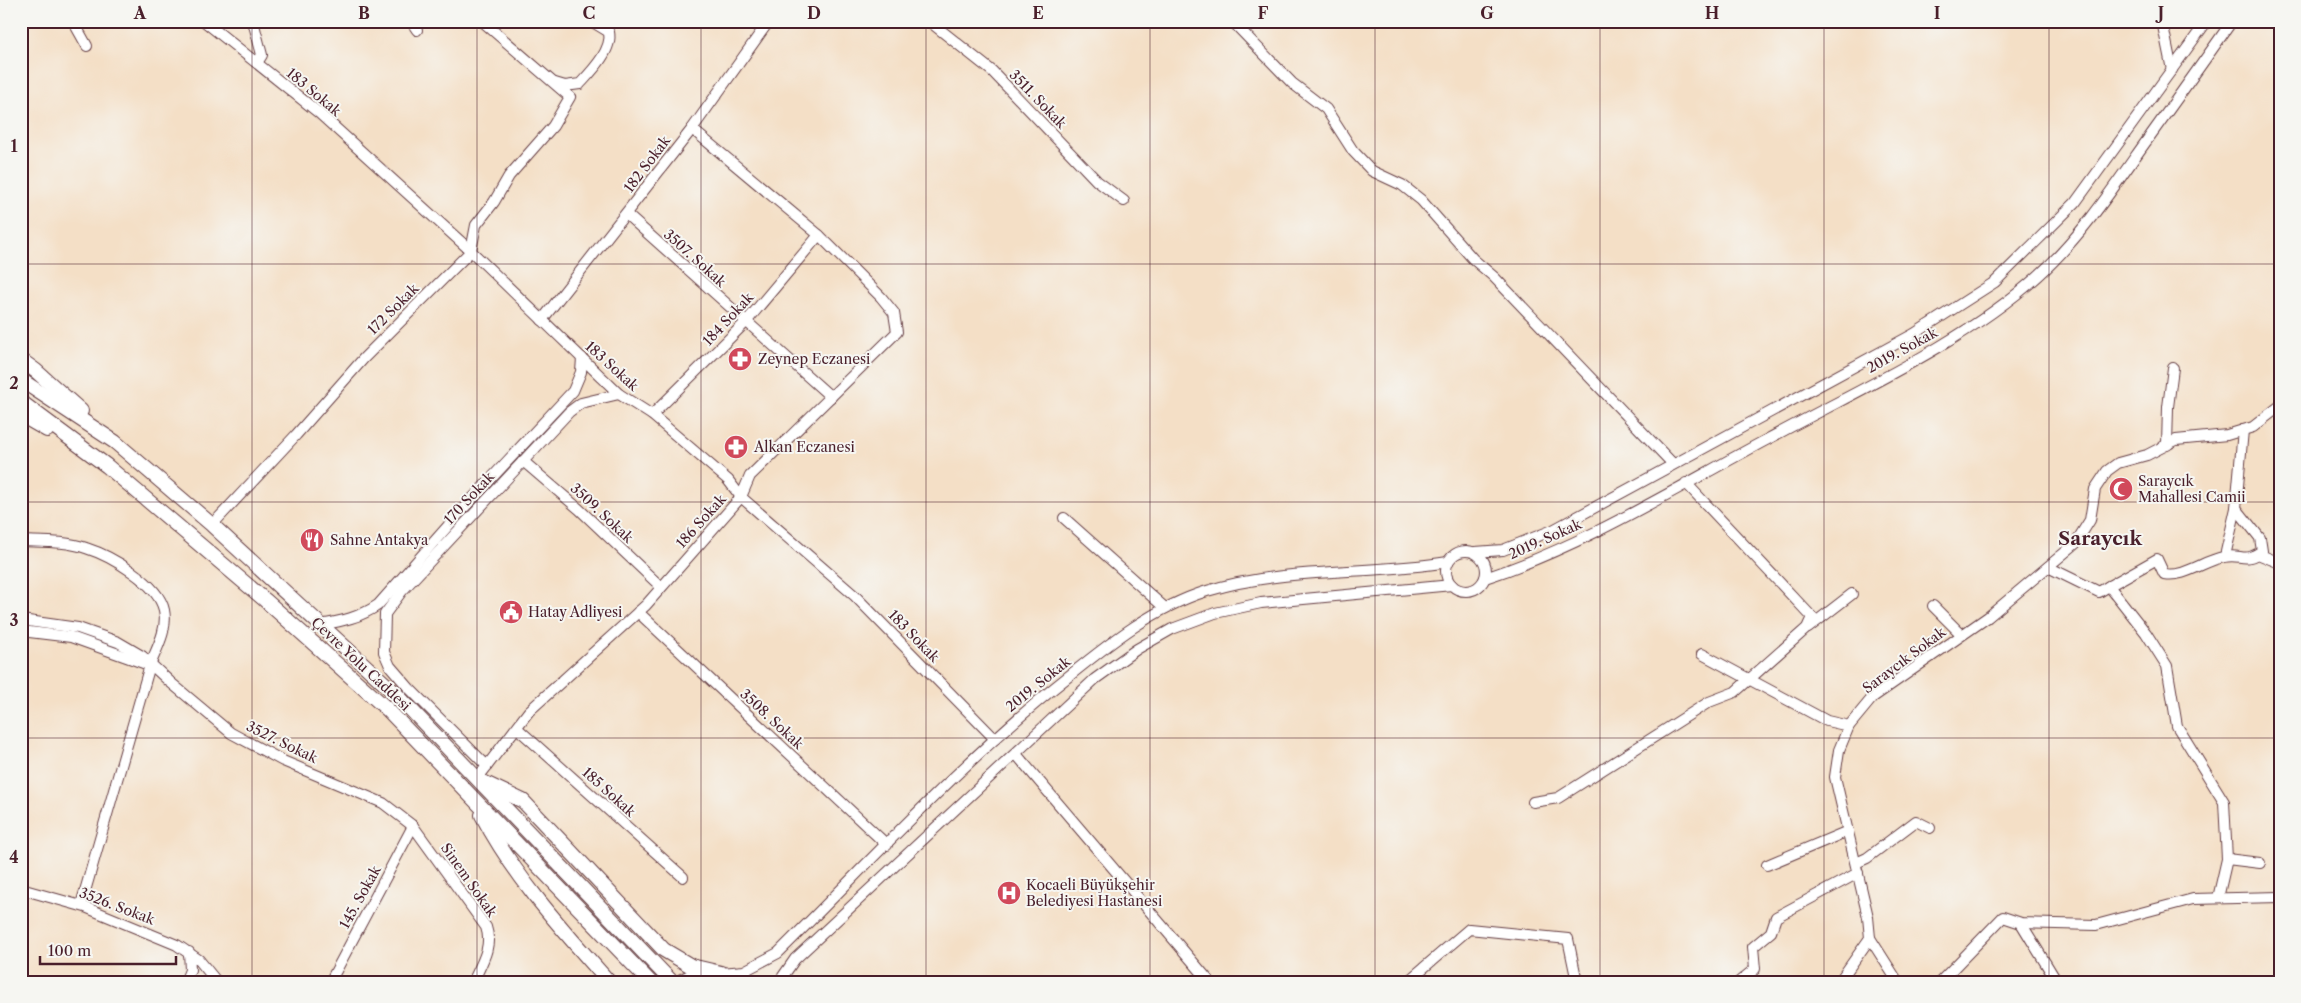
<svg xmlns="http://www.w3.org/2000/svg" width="2301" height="1003" viewBox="0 0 2301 1003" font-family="'Libre Caslon Text',serif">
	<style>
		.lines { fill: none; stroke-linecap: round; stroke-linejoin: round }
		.minor-casing { stroke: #643c42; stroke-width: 12 }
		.highway-casing { stroke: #643c42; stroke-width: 16 }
		.minor { stroke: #fff; stroke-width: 10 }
		.highway { stroke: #fff; stroke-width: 14 }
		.grid { fill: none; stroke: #4a1f2b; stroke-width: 1; stroke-opacity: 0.55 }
		.labels { text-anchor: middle; stroke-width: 4; stroke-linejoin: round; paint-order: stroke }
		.street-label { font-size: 14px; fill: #4a1f2b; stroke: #f6f6f2 }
		.poi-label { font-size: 14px; fill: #4a1f2b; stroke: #f6f6f2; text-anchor: start }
		.district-label { font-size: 19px; font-weight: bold; fill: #4a1f2b; stroke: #f6f6f2 }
		.neatline { fill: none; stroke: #4a1f2b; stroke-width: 2 }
		.grid-label { font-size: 16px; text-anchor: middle; font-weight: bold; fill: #4a1f2b }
	</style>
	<rect width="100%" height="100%" fill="#f6f6f2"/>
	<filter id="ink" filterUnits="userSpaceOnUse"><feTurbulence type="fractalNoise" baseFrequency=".02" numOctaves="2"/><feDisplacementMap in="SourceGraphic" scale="10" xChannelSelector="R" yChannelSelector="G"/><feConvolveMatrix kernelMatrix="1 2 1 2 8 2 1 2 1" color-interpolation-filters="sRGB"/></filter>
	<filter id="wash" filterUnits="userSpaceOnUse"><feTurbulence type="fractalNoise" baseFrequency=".0096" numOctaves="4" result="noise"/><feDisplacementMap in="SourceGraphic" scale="20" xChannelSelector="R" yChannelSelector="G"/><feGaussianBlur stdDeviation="1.12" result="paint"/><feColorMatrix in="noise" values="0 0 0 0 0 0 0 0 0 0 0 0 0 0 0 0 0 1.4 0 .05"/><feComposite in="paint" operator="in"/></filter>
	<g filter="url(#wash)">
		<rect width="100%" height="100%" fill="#f4dfc6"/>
	</g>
	<g filter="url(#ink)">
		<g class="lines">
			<!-- minor casing -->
			<g class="minor-casing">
				<g id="minor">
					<polyline points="73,21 87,46"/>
					<polyline points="204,21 319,113 471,251 619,394 652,415 728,480 741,497 855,596 995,739"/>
					<polyline points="253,21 262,55 257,63"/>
					<polyline points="411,21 417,30"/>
					<polyline points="929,21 992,71 1097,181 1124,201"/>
					<polyline points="1232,21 1292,83 1326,109 1353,151 1372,171 1402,185 1421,200 1473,259 1494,277 1673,464"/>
					<polyline points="2162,21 2172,70"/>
					<path d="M555 83 565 86 580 84C591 72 613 50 609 32L591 21"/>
					<polyline points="626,214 831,397"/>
					<polyline points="542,320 692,129 769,21"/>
					<polyline points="652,415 746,322 819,235"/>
					<polyline points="2167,445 2168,407 2173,368"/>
					<polyline points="523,461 579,509 660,586"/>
					<polyline points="1064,518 1165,608"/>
					<polyline points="212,525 296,435 364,358 471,251 476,225 494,202 509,176 553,126 570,97 482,21"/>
					<path d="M21 541C42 542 66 541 86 548 111 556 158 583 164 610 168 629 157 648 150 665L81 905"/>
					<circle cx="1466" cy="571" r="20"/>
					<polyline points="1475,552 1503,550 1553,530 1914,334 1995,282 2075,203 2207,21"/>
					<polyline points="2258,554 2280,563"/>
					<polyline points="2225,556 2236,508 2243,430"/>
					<polyline points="2048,567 2099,592 2109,586 2146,633 2167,666 2177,726 2224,802 2227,859 2218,898"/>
					<path d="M1485 578C1584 546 1676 488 1768 439 1856 391 1964 343 2038 276 2078 240 2110 193 2140 150 2171 107 2202 64 2232 21"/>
					<path d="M2109 586 2157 559 2164 574C2185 578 2204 560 2224 557 2242 553 2243 564 2262 551L2260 538 2236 508"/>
					<polyline points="1933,606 1961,634"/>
					<polyline points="638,612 887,845"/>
					<path d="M21 620 78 628 118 642 142 656 170 682 231 733 283 761 383 803 413 826 486 927C493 947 481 964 473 982"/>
					<path d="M320 625C342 621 359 618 378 605L471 500 573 391 581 372 582 358"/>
					<polyline points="1808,628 1852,594"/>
					<polyline points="21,631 71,637 149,665"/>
					<polyline points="1702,654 1827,721 1849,726"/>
					<polyline points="517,728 683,877"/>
					<polyline points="1016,754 1210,982"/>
					<polyline points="487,766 409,688 390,666 384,652 385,614 402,591 569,412 581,403 619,394"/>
					<polyline points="477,779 529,711 646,605 741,497 750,476 897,332 894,313 881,297 819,235 692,129"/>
					<polyline points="1533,802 1558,798 1709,702 1735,692 1807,628 1812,617 1686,483"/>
					<polyline points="2227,859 2260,863"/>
					<polyline points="1856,863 1867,858 1916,821 1930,828"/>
					<polyline points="1767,865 1848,831"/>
					<polyline points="21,889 85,907 177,945 199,960 217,982"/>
					<polyline points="2021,923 2057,982"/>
					<polyline points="1870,938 1898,982"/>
					<path d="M721 973 744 971 778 953C873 859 964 759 1069 676 1111 642 1155 607 1207 591 1285 567 1368 575 1448 562"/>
					<polyline points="724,975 741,982"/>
					<polyline points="185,982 190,970 189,952"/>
					<polyline points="330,982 413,826"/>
					<polyline points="675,982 688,976 707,973"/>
					<polyline points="779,982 795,959 1095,679 1137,649 1172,629 1215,613 1261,603 1452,585"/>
					<polyline points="1407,982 1469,929 1568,939 1577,982"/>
					<polyline points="1739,982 1755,969 1753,947 1771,932 1776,917 1858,873"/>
					<polyline points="1839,982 1870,938 1868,917 1835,777 1839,750 1849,726 1873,697 1988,617 2075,544 2090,520 2095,489 2107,471 2118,463 2147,455 2176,440 2227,435 2253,427 2280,406"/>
					<polyline points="1940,982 2003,917 2021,923 2096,925 2193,899 2280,897"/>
				</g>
			</g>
			<!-- highway casing -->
			<g class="highway-casing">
				<g id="highway">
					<polyline points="21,360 36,371 81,411"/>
					<polyline points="21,380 115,442 212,525 397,695 672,982"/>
					<polyline points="21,402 107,466 265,600 387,709 650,982"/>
					<polyline points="21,415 47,430"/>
					<polyline points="485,783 523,801 664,950 691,966 721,973"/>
					<path d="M482 815C515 878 562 929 609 982"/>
				</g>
			</g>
			<!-- minor -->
			<use href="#minor" class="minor"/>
			<!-- highway -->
			<use href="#highway" class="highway"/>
		</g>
	</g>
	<!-- grid -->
	<path class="grid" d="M252 21V982M477 21V982M701 21V982M926 21V982M1150 21V982M1375 21V982M1600 21V982M1824 21V982M2049 21V982M21 264H2280M21 502H2280M21 738H2280"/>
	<!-- icons -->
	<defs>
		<g id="pharmacy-disc" transform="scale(1.25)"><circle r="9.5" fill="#d1495b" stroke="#f6f6f2"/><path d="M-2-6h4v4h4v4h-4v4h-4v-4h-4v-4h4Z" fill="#fff"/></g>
		<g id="mosque-disc" transform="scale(1.25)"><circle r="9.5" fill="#d1495b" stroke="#f6f6f2"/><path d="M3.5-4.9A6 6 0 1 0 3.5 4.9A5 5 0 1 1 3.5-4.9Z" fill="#fff"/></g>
		<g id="restaurant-disc" transform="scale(1.25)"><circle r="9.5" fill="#d1495b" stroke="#f6f6f2"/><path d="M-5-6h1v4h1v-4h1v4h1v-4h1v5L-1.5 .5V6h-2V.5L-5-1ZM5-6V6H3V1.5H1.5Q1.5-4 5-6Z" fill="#fff"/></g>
		<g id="civic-disc" transform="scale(1.25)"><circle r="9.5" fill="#d1495b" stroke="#f6f6f2"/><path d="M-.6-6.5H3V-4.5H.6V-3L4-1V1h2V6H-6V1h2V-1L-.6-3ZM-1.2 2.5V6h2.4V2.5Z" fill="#fff"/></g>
		<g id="hospital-disc" transform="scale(1.25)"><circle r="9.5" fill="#d1495b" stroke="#f6f6f2"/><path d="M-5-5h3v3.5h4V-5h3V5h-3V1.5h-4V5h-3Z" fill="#fff"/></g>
	</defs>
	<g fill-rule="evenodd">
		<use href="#pharmacy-disc" x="740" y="359"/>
		<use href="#pharmacy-disc" x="736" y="447"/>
		<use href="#mosque-disc" x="2121" y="489"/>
		<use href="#restaurant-disc" x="312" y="540"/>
		<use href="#civic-disc" x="511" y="612"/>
		<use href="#hospital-disc" x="1009" y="893"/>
	</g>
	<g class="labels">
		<!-- street labels -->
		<g class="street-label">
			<text transform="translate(314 92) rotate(40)" y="5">183 Sokak</text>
			<text transform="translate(1038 99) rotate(46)" y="5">3511. Sokak</text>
			<text transform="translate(647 164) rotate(-53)" y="5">182 Sokak</text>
			<text transform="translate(695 258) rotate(42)" y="5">3507. Sokak</text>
			<text transform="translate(393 309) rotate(-45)" y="5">172 Sokak</text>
			<text transform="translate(728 319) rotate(-47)" y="5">184 Sokak</text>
			<text transform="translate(1902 350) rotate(-29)" y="5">2019. Sokak</text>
			<text transform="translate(612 366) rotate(42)" y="5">183 Sokak</text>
			<text transform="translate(469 498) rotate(-47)" y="5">170 Sokak</text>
			<text transform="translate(602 513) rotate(43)" y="5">3509. Sokak</text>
			<text transform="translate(701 521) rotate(-48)" y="5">186 Sokak</text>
			<text transform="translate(1545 539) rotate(-24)" y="5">2019. Sokak</text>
			<text transform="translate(914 636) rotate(46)" y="5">183 Sokak</text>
			<text transform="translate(1904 660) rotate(-37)" y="5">Saraycık Sokak</text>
			<text transform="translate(361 664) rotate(43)" y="5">Çevre Yolu Caddesi</text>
			<text transform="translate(1038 684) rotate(-39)" y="5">2019. Sokak</text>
			<text transform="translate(772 719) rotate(43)" y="5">3508. Sokak</text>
			<text transform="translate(282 742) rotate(26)" y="5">3527. Sokak</text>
			<text transform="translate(609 792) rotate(42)" y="5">185 Sokak</text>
			<text transform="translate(469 880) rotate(55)" y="5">Sinem Sokak</text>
			<text transform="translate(360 897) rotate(-61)" y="5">145. Sokak</text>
			<text transform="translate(117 906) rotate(21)" y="5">3526. Sokak</text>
		</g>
		<!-- poi labels -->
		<g class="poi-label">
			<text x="758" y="364">Zeynep Eczanesi</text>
			<text x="754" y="452">Alkan Eczanesi</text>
			<text x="2138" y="486">Saraycık<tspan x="2138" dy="16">Mahallesi Camii</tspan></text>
			<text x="330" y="545">Sahne Antakya</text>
			<text x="528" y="617">Hatay Adliyesi</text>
			<text x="1026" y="890">Kocaeli Büyükşehir<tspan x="1026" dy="16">Belediyesi Hastanesi</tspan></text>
		</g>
		<!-- district labels -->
		<g class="district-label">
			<text x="2100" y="545">Saraycık</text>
		</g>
	</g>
	<!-- margin -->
	<rect width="2301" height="1003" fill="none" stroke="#f6f6f2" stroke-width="55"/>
	<!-- scale -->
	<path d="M40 956v8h136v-8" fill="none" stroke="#4a1f2b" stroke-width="2.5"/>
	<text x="48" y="956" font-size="15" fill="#4a1f2b" stroke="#f6f6f2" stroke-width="4" paint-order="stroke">100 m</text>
	<rect x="28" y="28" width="2246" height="948" class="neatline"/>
	<g class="grid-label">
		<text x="140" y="19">A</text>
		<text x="364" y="19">B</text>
		<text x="589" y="19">C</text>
		<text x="814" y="19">D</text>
		<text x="1038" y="19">E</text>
		<text x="1263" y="19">F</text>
		<text x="1487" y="19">G</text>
		<text x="1712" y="19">H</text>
		<text x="1937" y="19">I</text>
		<text x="2161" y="19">J</text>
		<text x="14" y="152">1</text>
		<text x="14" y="389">2</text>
		<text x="14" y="626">3</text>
		<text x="14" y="863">4</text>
	</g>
</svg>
